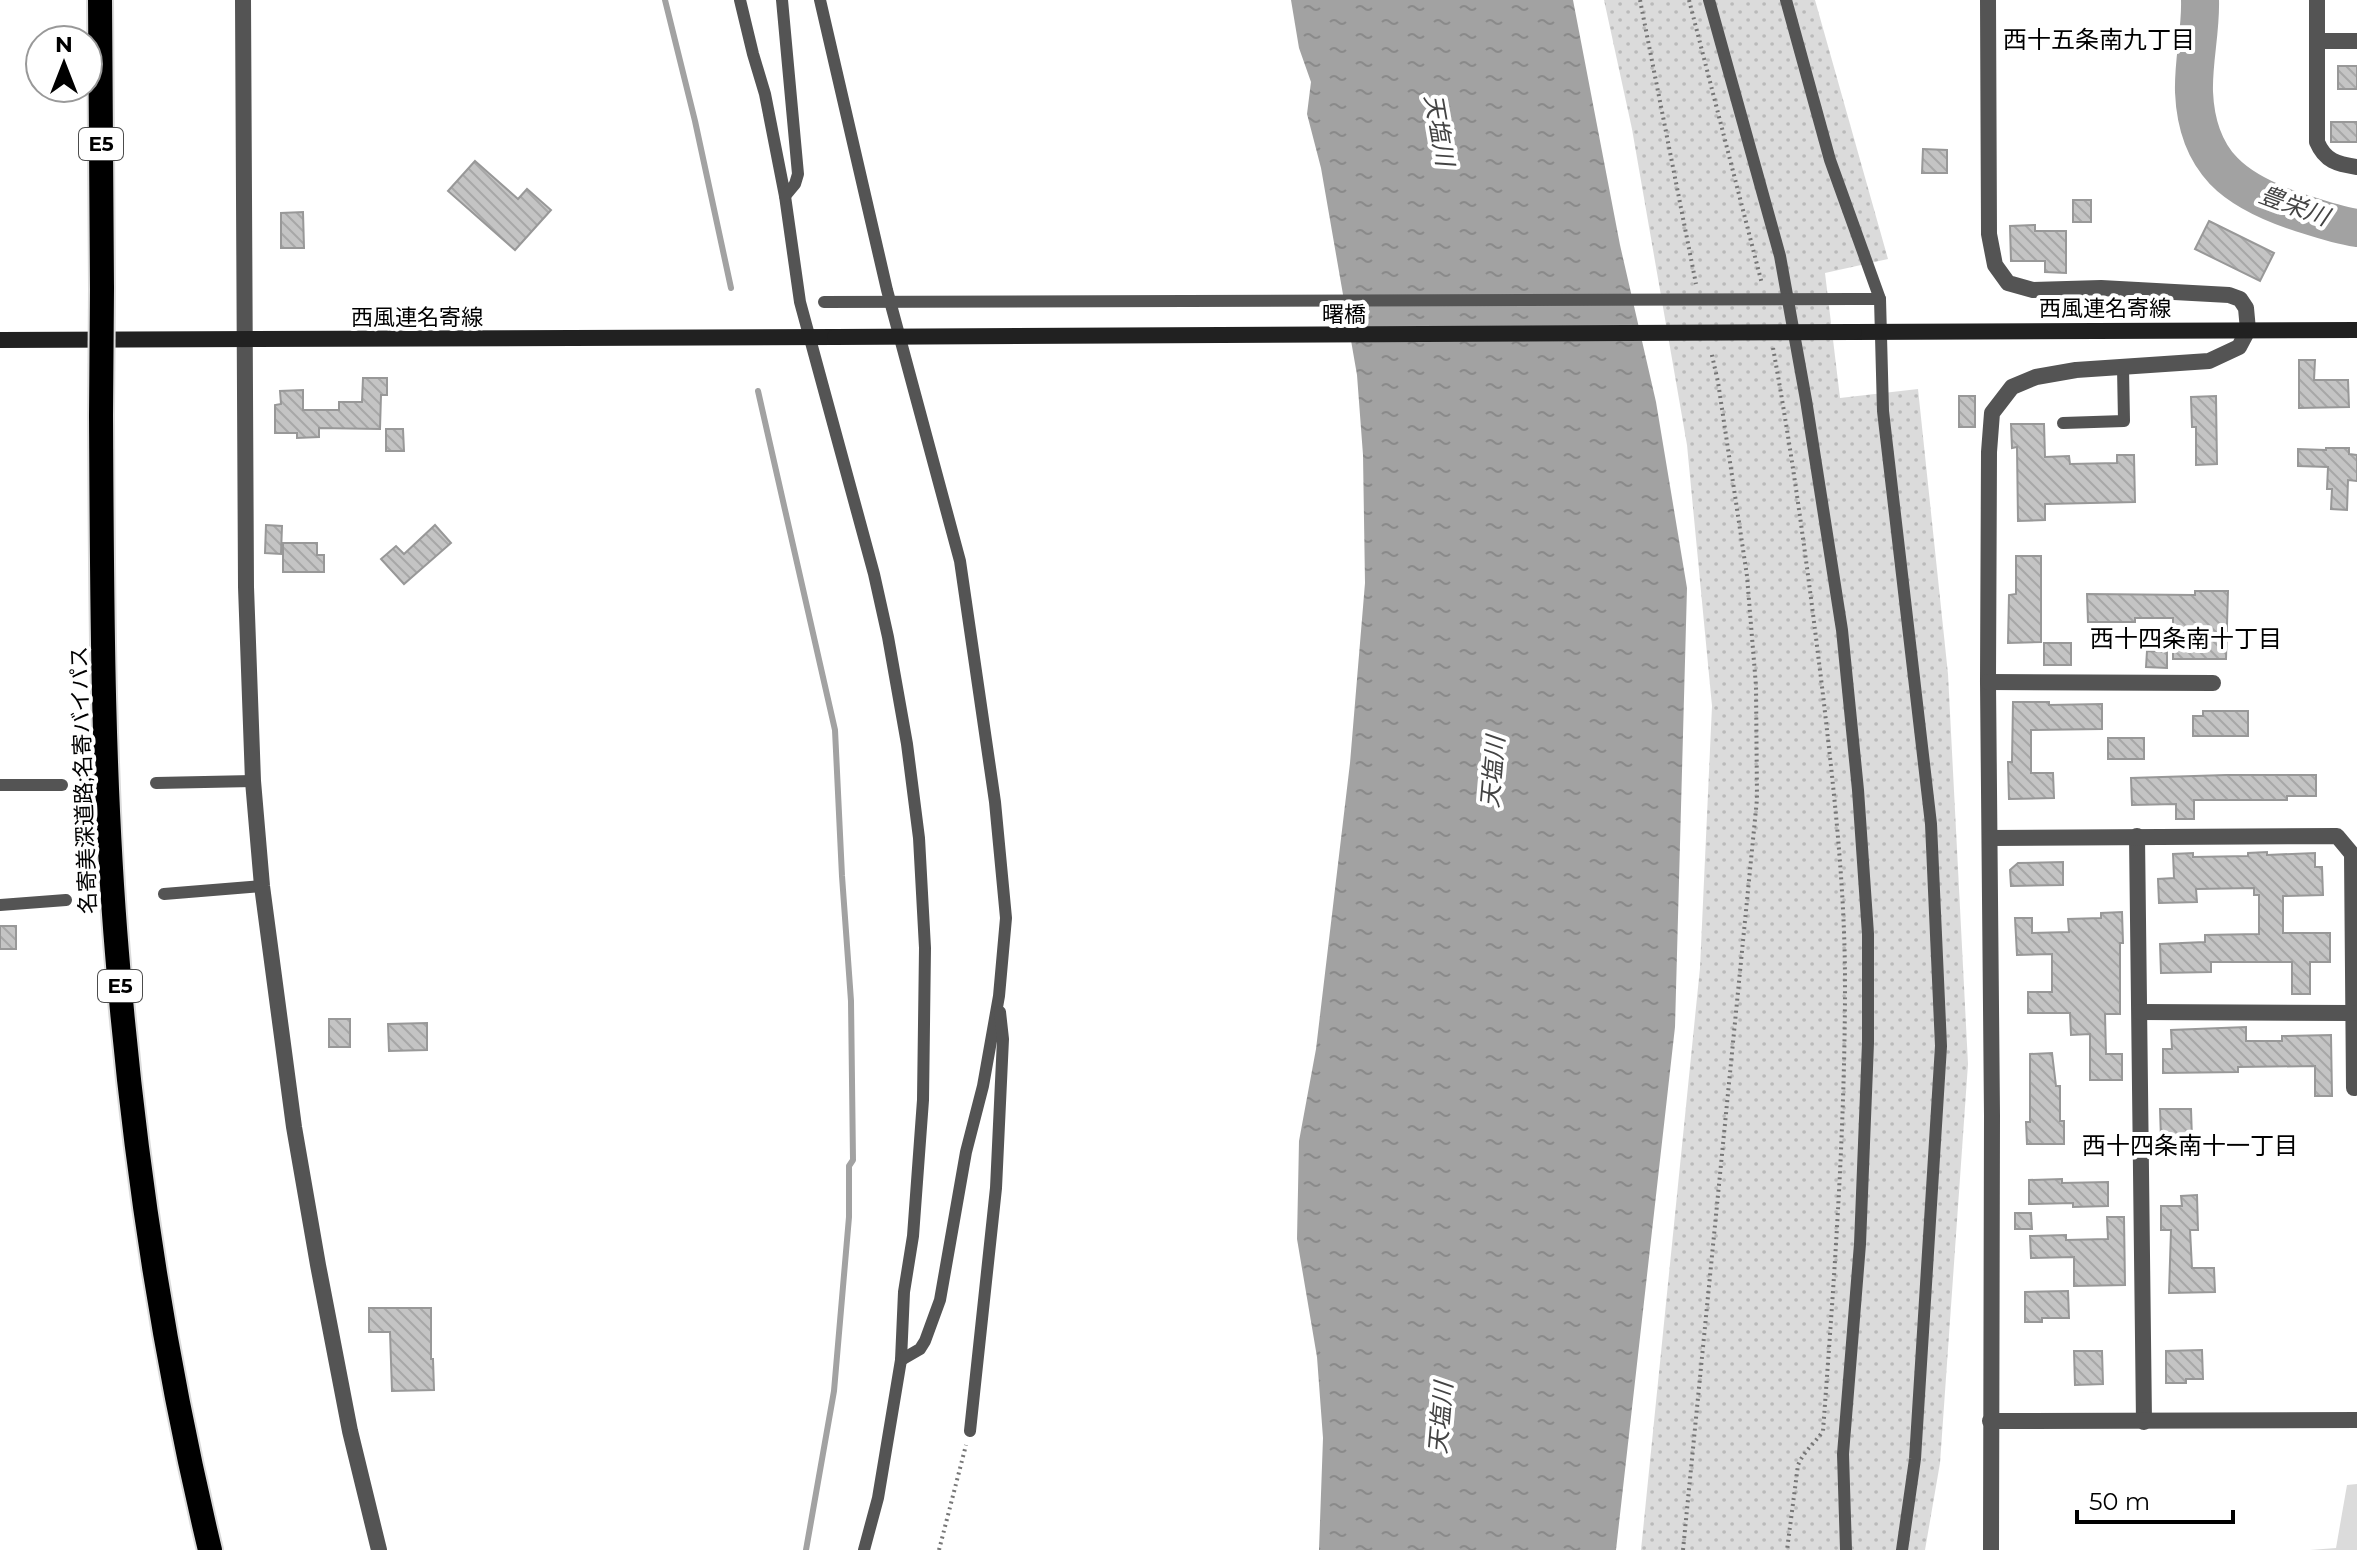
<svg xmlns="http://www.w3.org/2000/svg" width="2357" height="1550" viewBox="0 0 2357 1550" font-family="Montserrat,'Noto Sans JP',sans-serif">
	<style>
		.park { fill: url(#park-dots) }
		.pitch { fill: #dbdbdb }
		.water { fill: url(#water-ripples) }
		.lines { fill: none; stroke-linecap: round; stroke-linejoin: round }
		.stream { stroke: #a2a2a2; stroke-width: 6 }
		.river { stroke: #a2a2a2; stroke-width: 38 }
		.building { fill: url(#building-back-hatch); stroke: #989898; stroke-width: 2 }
		.motorway-casing { stroke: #dbdbdb; stroke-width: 28 }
		.path { stroke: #767676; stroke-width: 4; stroke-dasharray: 2 4; stroke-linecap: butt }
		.service { stroke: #545454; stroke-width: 12 }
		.minor { stroke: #545454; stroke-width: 16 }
		.tertiary { stroke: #545454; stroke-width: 16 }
		.secondary { stroke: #212121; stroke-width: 16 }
		.motorway { stroke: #000; stroke-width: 24 }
		.motorway-bridge-casing { stroke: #dbdbdb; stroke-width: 28; stroke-linecap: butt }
		.service-bridge { stroke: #545454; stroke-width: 12 }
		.secondary-bridge { stroke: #212121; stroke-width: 16 }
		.motorway-bridge { stroke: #000; stroke-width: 24 }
		.labels { text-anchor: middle; stroke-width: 8; stroke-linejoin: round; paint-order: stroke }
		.shield { fill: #fff; stroke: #4c4c4c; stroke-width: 2 }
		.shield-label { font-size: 20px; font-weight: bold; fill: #000 }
		.street-label { font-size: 22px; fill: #000; stroke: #fff }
		.neighbourhood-label { font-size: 24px; fill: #000; stroke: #fff }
		.water-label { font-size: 24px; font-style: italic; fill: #434343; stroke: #fff }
	</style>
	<defs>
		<pattern id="park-dots" width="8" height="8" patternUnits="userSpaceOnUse" patternTransform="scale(2)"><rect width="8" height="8" fill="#dbdbdb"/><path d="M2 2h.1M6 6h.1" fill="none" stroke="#bababa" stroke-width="1.8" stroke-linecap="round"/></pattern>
		<pattern id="water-ripples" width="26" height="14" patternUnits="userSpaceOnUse" patternTransform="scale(2)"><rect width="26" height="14" fill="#a2a2a2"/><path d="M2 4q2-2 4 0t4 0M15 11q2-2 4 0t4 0" fill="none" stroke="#8a8a8a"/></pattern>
		<pattern id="building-back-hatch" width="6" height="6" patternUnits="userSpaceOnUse" patternTransform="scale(2)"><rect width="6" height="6" fill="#c4c4c4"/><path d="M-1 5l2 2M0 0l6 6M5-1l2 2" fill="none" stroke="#a7a7a7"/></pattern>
	</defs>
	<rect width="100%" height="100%" fill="#fff"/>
	<!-- park -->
	<polygon class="park" points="1604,0 1815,0 1888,259 1825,273 1840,398 1918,389 1948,674 1968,1064 1940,1463 1925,1550 1641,1550 1700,968 1712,706 1687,445 1632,129"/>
	<!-- pitch -->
	<polygon class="pitch" points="2357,1484 2357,1550 2310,1550 2336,1548 2347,1485"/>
	<!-- water -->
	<polygon class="water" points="1291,0 1573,0 1620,245 1656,402 1687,588 1675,1027 1616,1550 1319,1550 1323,1438 1317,1357 1297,1239 1299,1141 1316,1049 1350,763 1365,583 1363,455 1357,375 1321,168 1307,114 1311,82 1299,48"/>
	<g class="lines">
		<!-- stream -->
		<g class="stream">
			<polyline points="665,0 695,121 731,288"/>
			<polyline points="758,391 835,730 842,876 851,1001 853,1160 849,1166 849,1217 834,1391 806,1550"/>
		</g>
		<!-- river -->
		<path class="river" d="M2200 0C2201 31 2193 61 2194 92 2197 163 2235 191 2298 212 2317 218 2337 225 2357 228"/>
	</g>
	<!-- building -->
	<g class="building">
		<rect x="2338" y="66" width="19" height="23"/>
		<rect x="2331" y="122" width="26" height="20"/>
		<polygon points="1923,149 1947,150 1947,173 1922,173"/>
		<polygon points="475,161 518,199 527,189 551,210 515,250 448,191"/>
		<rect x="2073" y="200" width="18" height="22"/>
		<polygon points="303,212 304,248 281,248 281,213"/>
		<polygon points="2209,221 2274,253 2260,281 2195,249"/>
		<polygon points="2035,225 2035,231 2066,231 2066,273 2045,272 2045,261 2011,261 2010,226"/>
		<polygon points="2299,360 2315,360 2314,380 2348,380 2349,407 2299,408"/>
		<polygon points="363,378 387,378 387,395 381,395 380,429 319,428 319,437 297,438 297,433 275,433 275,405 281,404 280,391 303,390 303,410 339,410 339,402 362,402"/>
		<rect x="1959" y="396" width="16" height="31"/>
		<polygon points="2216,396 2217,464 2196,465 2196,427 2192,427 2191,397"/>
		<polygon points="2011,424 2044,424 2045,457 2069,456 2070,464 2117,463 2117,455 2134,455 2135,502 2045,504 2045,520 2018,521 2017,447 2012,448"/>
		<polygon points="386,429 403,429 404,451 386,451"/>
		<polygon points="2326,448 2349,448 2349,454 2357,455 2357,481 2348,480 2347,510 2331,509 2332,489 2327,489 2328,467 2298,466 2298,449 2326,450"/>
		<polygon points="266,525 282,526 281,554 265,553"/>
		<polygon points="435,525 451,543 404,584 381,559 396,546 404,554"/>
		<polygon points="283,543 317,543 317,555 324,555 324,572 283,572"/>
		<polygon points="2016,556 2041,556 2041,642 2008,643 2009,595 2016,594"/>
		<polygon points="2195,591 2228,591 2226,659 2173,659 2173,618 2135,618 2135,622 2088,622 2087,594 2195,595"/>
		<rect x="2044" y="643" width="27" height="22"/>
		<polygon points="2147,651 2167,652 2167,668 2146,667"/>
		<polygon points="2013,702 2049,702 2049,705 2102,704 2102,729 2031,730 2031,773 2053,773 2054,798 2009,799 2008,762 2012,762"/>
		<polygon points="2203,711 2248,711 2248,736 2193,736 2193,716 2203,716"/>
		<rect x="2108" y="738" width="36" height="21"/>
		<polygon points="2226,775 2316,775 2316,796 2287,796 2287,800 2194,800 2194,819 2176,819 2176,804 2132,805 2131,778"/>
		<polygon points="2267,852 2267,855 2315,853 2315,867 2322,867 2323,895 2283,896 2283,933 2330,933 2330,962 2310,962 2310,994 2292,994 2292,962 2211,962 2211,972 2161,973 2160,944 2205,942 2205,935 2259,934 2259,895 2254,895 2254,888 2196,889 2197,902 2159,903 2158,879 2174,878 2173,854 2193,853 2193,857 2248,856 2248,853"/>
		<polygon points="2063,862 2063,885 2011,886 2010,870 2018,863"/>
		<polygon points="2122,912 2123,943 2120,943 2120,1014 2105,1014 2106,1054 2122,1054 2122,1080 2090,1080 2090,1034 2071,1035 2070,1013 2028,1013 2028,992 2052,992 2052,954 2017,955 2015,918 2032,918 2032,933 2069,932 2068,919 2101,918 2101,913"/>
		<rect x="0" y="926" width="16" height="23"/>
		<rect x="329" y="1019" width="21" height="28"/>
		<polygon points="427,1023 427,1050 389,1051 388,1024"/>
		<polygon points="2246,1027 2246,1041 2282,1041 2282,1036 2331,1035 2332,1096 2315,1096 2315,1066 2238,1067 2238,1072 2163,1073 2163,1049 2172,1049 2171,1030"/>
		<polygon points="2052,1053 2056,1086 2060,1086 2060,1121 2064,1121 2064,1144 2027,1144 2026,1122 2030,1122 2030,1054"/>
		<polygon points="2160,1109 2191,1109 2192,1139 2161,1139"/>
		<polygon points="2062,1179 2062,1183 2108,1182 2108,1206 2073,1207 2073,1203 2029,1204 2029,1180"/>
		<polygon points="2197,1195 2198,1230 2190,1230 2192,1268 2214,1268 2215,1292 2169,1293 2171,1230 2161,1230 2161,1206 2182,1206 2181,1196"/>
		<polygon points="2015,1213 2031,1213 2032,1229 2015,1229"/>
		<polygon points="2107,1217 2124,1217 2125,1285 2074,1286 2074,1257 2031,1258 2030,1236 2066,1235 2066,1240 2108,1239"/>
		<polygon points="2068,1291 2069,1318 2042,1318 2042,1322 2025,1322 2025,1292"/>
		<polygon points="369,1308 431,1308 431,1359 433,1359 434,1390 392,1391 390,1332 369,1332"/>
		<polygon points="2202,1350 2203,1379 2186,1379 2186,1383 2166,1383 2166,1351"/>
		<polygon points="2074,1351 2102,1351 2103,1384 2075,1385"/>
	</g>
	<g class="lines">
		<!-- motorway casing -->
		<g class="motorway-casing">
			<g id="motorway">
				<polyline points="100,0 102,289"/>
				<path d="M101 415C102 594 102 774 117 953 133 1153 163 1354 210 1550"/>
			</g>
		</g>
		<!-- path -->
		<g class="path">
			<polyline points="1640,0 1696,284"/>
			<polyline points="1689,0 1762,284"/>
			<path d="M1773 348C1794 463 1809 579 1823 695 1834 791 1845 887 1845 984 1845 1133 1834 1282 1823 1431 1815 1443 1804 1451 1798 1465L1787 1550"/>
			<polyline points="939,1550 966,1445"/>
			<polyline points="1683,1550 1757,799 1756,686 1747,576 1718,382 1711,351"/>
		</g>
		<!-- service -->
		<g class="service">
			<polyline points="740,0 753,54 765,94 785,196 800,302 874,574 888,637 907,744 919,838 925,948 923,1100 913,1236 904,1292 901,1360 878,1498 864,1550"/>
			<polyline points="782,0 798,174 795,184 785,196"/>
			<polyline points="820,0 887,290 960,561 995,802 1006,918 999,996 983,1086 966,1152 940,1300 925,1341 920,1349 901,1360"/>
			<polyline points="1709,0 1780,256 1806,400 1842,630 1858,790 1868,934 1868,1043 1860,1244 1843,1454 1846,1550"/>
			<polyline points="1786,0 1830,160 1880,299 1883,411 1931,824 1941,1046 1915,1459 1902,1550"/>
			<polyline points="1853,299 1880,299"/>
			<polyline points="2063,423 2124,421 2123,368"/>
			<polyline points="156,783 253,781"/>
			<polyline points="0,785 62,785"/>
			<polyline points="164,894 262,886"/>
			<polyline points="0,905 66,900"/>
			<polyline points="970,1431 996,1188 1003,1039 1000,1012"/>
		</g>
		<!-- minor -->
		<g class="minor">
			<polyline points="243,0 246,587 253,781 262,886 294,1127 318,1265 350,1431 379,1550"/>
			<polyline points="1988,0 1989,234 1995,265 2008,283 2033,290 2101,288 2229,295 2240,299 2246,308 2248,330 2239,347 2209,361 2076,370 2036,377 2012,387 1992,413 1989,452 1988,682 1992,1115 1991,1550"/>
			<polyline points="2318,41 2357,41"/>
			<polyline points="1988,682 2213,683"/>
			<polyline points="2137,836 2144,1422"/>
			<polyline points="1990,838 2337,836 2352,854 2354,1088"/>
			<polyline points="2140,1012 2353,1013"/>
		</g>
		<!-- tertiary -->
		<g class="tertiary">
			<path d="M2317 0V142C2325 161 2337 164 2357 167"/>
			<polyline points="1990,1421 2357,1420"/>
		</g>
		<!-- secondary -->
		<g class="secondary">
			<polyline points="1854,332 2357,330"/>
			<polyline points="0,340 835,337"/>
		</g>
		<!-- motorway -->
		<use href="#motorway" class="motorway"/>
		<!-- motorway-bridge casing -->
		<g class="motorway-bridge-casing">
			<polyline id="motorway-bridge" points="101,415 102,289"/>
		</g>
		<!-- service-bridge -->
		<polyline class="service-bridge" points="824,302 1853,299"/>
		<!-- secondary-bridge -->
		<polyline class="secondary-bridge" points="835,337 1854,332"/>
		<!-- motorway-bridge -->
		<use href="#motorway-bridge" class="motorway-bridge"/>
	</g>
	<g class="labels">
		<!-- shield labels -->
		<g class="shield">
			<rect x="79" y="128" width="44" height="32" rx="6"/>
			<rect x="98" y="970" width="44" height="32" rx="6"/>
		</g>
		<g class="shield-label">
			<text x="101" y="151">E5</text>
			<text x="120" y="993">E5</text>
		</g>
		<!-- street labels -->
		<g class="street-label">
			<text x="2105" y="316">西風連名寄線</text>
			<text x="1344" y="322">曙橋</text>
			<text x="417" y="325">西風連名寄線</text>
			<text transform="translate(83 780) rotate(-92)" y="8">名寄美深道路;名寄バイパス</text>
		</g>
		<!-- neighbourhood labels -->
		<g class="neighbourhood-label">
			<text x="2099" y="48">西十五条南九丁目</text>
			<text x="2186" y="647">西十四条南十丁目</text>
			<text x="2190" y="1154">西十四条南十一丁目</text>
		</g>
		<!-- water labels -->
		<g class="water-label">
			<text transform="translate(1439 130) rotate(80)" y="8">天塩川</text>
			<text transform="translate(2294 206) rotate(20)" y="8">豊栄川</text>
			<text transform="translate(1493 772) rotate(-85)" y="8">天塩川</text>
			<text transform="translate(1441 1418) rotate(-85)" y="8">天塩川</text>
		</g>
	</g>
	<!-- north arrow -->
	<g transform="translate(64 64)"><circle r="38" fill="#ffffff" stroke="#999999" stroke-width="2"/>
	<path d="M0-6L14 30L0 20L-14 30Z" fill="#000000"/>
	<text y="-12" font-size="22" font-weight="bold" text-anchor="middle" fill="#000000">N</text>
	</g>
	<!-- scale -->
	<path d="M2077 1510v12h156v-12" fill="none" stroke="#000000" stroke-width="4"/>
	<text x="2089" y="1510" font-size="24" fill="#000000" stroke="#ffffff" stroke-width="6" paint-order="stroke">50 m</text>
</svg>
